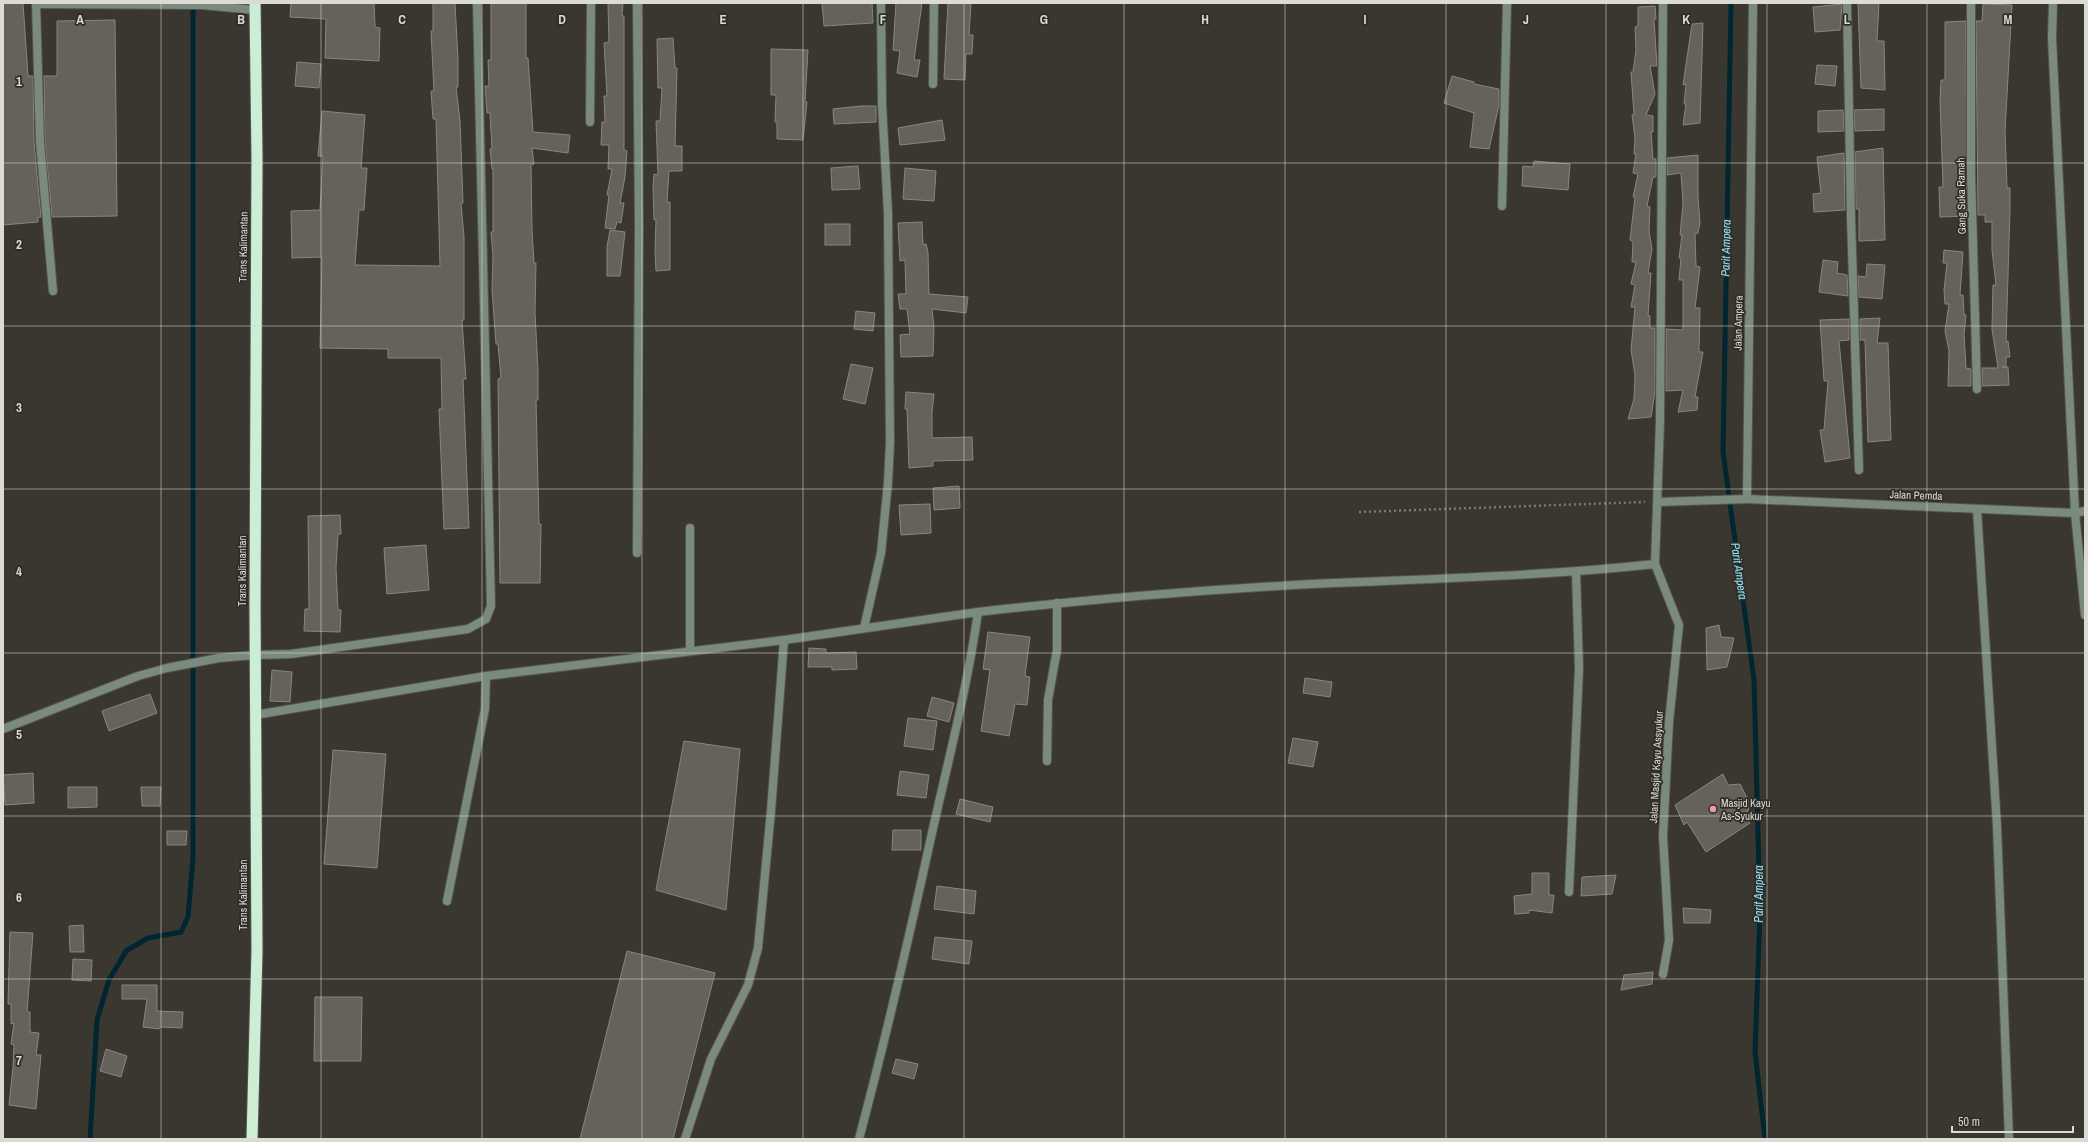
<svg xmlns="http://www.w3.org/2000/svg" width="2088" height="1142" viewBox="0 0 2088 1142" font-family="'Archivo Narrow',sans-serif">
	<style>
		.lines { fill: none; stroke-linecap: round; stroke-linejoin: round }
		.stream { stroke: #002631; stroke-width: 5 }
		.building { fill: #65625b; stroke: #88867d }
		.service-casing { stroke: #56544e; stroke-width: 10 }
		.minor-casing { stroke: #56544e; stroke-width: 10 }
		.tertiary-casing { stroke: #56544e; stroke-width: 10 }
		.trunk-casing { stroke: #56544e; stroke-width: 13 }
		.path { stroke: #7b7973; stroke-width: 2.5; stroke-dasharray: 2 3; stroke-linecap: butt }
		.service { stroke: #7a8b7e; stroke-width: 8 }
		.minor { stroke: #7a8b7e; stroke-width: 8 }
		.tertiary { stroke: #7a8b7e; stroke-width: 8 }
		.trunk { stroke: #cbeed4; stroke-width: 11 }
		.grid { fill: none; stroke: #dbdad5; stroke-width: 1; stroke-opacity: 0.55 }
		.poi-dot { fill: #f39aa9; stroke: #2f2d26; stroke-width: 1.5 }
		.labels { text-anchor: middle; stroke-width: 3.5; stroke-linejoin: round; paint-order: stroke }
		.street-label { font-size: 11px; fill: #dbdad5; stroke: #2f2d26 }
		.poi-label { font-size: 11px; fill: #dbdad5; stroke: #2f2d26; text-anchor: start }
		.water-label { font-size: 12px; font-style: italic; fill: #8fe3fe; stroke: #2f2d26 }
		.grid-label { font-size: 13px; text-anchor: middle; font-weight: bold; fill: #dbdad5; stroke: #2f2d26; stroke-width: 3.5; stroke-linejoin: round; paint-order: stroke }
	</style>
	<rect width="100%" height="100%" fill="#393730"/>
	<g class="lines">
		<!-- stream -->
		<g class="stream">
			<polyline points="1731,3 1723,452 1754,680 1760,911 1755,1052 1765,1139"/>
			<polyline points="90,1139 97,1020 109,980 126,951 148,938 181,932 188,917 193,858 193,3"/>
		</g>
	</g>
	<!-- building -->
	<g class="building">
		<polygon points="3,3 23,3 28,76 33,76 34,142 41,217 38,217 38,222 3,225"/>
		<polygon points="291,3 374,3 375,27 380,28 379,61 325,58 326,19 290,17"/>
		<polygon points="433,3 455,3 458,59 458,87 456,87 460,121 463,203 461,203 464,237 464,320 462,320 466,379 463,379 469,528 444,529 439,409 442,409 441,358 388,358 388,349 320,348 322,257 292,258 291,211 320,210 323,156 318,156 322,111 365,115 361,168 367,168 364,210 359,210 355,265 440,266 436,119 433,119 431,91 434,91 431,31 433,31"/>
		<polygon points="491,3 526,3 526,58 528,58 533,132 570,135 568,153 532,148 534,164 531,165 532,230 534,263 536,263 535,313 538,370 538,400 536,400 539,524 541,524 540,583 500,583 498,379 501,378 498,344 496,344 492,290 493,256 491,232 493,232 493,169 492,169 490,149 492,149 490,113 487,113 485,86 489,86 488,60 491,60"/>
		<polygon points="608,3 623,3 622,16 624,16 624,150 627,151 625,177 620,203 624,203 621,223 617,222 615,229 605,228 609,195 607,195 612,169 608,169 609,145 601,145 602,122 605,122 604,96 607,96 604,43 609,42"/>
		<polygon points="822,3 872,3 873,23 824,26"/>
		<polygon points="896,3 922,3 914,60 920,60 917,77 897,73 900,51 893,50"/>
		<polygon points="948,3 971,3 969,35 973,35 972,54 966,54 965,80 944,79"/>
		<polygon points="1858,3 1879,3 1877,41 1884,41 1885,90 1861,88"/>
		<polygon points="1842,4 1840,30 1815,32 1813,7"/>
		<polygon points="1983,4 2012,5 2005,131 2007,188 2010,188 2010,209 2006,342 2008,341 2010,357 2006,357 2006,367 2002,367 2008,367 2009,385 1982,386 1982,368 1998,368 1992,329 1993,285 1996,285 1992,250 1992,222 1985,222 1985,215 1978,215 1976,21 1982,21"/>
		<polygon points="1655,6 1656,19 1654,19 1657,66 1650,66 1655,94 1646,115 1653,116 1653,132 1651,132 1653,159 1656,159 1656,177 1653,177 1647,206 1650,207 1649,231 1652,249 1648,273 1651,273 1648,315 1650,316 1650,328 1655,328 1655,391 1651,417 1628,419 1634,399 1635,375 1631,350 1635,307 1631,307 1635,285 1631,284 1636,262 1632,262 1633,242 1630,240 1635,197 1633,197 1638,174 1633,173 1636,154 1634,154 1635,138 1632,115 1634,115 1631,72 1633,72 1636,50 1635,27 1638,26 1638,7"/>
		<polygon points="115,20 117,216 52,217 45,142 44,76 57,76 57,21"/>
		<polygon points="1966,21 1967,216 1940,217 1939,187 1943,187 1940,101 1941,80 1945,80 1945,22"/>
		<polygon points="1703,23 1700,123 1683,125 1686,104 1684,104 1686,84 1683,85 1692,24"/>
		<polygon points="673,38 675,68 677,68 675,146 682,146 682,171 669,171 667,202 670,202 670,270 656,271 655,252 656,219 654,220 653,188 654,174 658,175 656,121 660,121 662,88 658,88 657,39"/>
		<polygon points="771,49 808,50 805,102 807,102 803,140 777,139 777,122 775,122 776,95 771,95"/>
		<polygon points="297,62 321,64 319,88 295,86"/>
		<polygon points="1817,65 1837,66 1835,86 1815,84"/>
		<polygon points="1452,76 1474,82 1474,84 1499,89 1499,105 1489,149 1470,147 1474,113 1444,103"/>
		<polygon points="861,106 876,106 876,122 834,124 833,109"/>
		<polygon points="1884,109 1884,130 1855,131 1854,110"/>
		<polygon points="1843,110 1844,131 1818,132 1818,111"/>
		<polygon points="942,120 945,140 900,145 898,128"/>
		<polygon points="1883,148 1885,240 1859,241 1859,209 1856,209 1855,152"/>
		<polygon points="1844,153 1845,210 1814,212 1813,194 1821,193 1817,157"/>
		<polygon points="1698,155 1698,197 1700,223 1698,233 1695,234 1696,266 1700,267 1695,308 1700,308 1699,352 1703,352 1695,397 1698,397 1697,410 1678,412 1683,390 1666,391 1666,329 1683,330 1683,280 1679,280 1681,258 1679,258 1682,235 1680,235 1683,203 1681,173 1667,175 1667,158"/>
		<polygon points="1534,161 1570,164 1568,190 1522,186 1523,166 1533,167"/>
		<polygon points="858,166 860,189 832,190 831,168"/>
		<polygon points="905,168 936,171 934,201 903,199"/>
		<polygon points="922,222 923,245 926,244 928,252 929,294 968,297 966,313 932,309 934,327 933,356 901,357 900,335 910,334 907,309 900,309 898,294 906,294 905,260 900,261 898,223"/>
		<rect x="825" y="224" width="25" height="21"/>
		<polygon points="610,230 625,232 620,276 607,276 607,247"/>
		<polygon points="1944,250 1963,252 1960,295 1963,295 1964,315 1966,315 1964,334 1966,368 1971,369 1971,386 1948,386 1949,351 1945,331 1949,304 1945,304 1944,290 1947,263 1943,263"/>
		<polygon points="1823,260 1838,262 1837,273 1847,275 1848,296 1819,292"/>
		<polygon points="1867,264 1885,265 1882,299 1859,297 1858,276 1866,277"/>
		<polygon points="856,311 875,313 873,331 854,329"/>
		<polygon points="1880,318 1877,343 1888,343 1891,440 1868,442 1865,340 1860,340 1860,319"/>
		<polygon points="1849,319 1849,340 1839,341 1850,458 1825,462 1820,430 1824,430 1828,381 1824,381 1820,320"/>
		<polygon points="851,364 873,368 865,404 843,399"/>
		<polygon points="906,392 934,394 932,412 932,438 972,437 973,460 933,461 933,466 909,468 907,409 905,409"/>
		<polygon points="959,486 960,508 934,510 933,488"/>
		<polygon points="930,504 931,533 901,535 899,505"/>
		<polygon points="340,515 341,534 338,534 336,568 338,610 341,610 340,632 304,631 305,609 309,609 308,516"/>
		<polygon points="426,545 429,590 387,594 384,548"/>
		<polygon points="1719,625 1721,637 1734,638 1727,667 1707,670 1706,628"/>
		<polygon points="988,632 1030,637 1025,676 1030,677 1027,705 1015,704 1009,736 981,731 990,670 983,669"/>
		<polygon points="809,648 826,649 826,653 856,652 857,669 832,670 832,667 808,667"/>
		<polygon points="272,670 292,672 290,702 270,701"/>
		<polygon points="1305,678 1332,682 1330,697 1303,693"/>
		<polygon points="150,694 157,713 109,731 102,711"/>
		<polygon points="932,697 954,703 949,722 927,716"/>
		<polygon points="908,718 937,721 933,750 904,746"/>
		<polygon points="1293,738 1318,742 1313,767 1288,763"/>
		<polygon points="684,741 740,749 726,910 656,890"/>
		<polygon points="333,750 386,754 377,868 324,864"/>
		<polygon points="900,771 929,775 926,798 897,795"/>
		<polygon points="33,773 34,803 5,805 3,775"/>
		<polygon points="1723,774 1728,785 1740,784 1750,804 1746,817 1750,823 1706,852 1687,822 1684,825 1675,805"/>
		<polygon points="68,787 97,787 97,807 68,808"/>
		<polygon points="141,787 161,787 160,806 142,806"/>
		<polygon points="960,799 993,807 990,822 956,814"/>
		<polygon points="893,830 921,830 921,850 892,850"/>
		<polygon points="167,831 187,831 186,845 167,845"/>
		<polygon points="1532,873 1549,873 1549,895 1554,895 1552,913 1529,910 1529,913 1515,914 1514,896 1532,894"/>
		<polygon points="1616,875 1612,894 1581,896 1582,877"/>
		<polygon points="937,886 976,891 974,914 934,909"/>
		<polygon points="1683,908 1711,910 1710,923 1684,923"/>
		<polygon points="83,925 84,952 70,952 69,926"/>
		<polygon points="10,932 33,933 27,1012 30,1012 30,1032 39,1033 36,1055 41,1055 36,1109 9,1105 13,1067 14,1045 11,1044 14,1023 11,1024 11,1004 8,1004"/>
		<polygon points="935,937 972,941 969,964 932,959"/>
		<polygon points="627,951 715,973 673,1139 580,1139"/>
		<polygon points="73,959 92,960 91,981 72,980"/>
		<polygon points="1653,972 1652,984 1621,990 1624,975"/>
		<polygon points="122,985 157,985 157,1011 183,1012 182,1028 160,1027 159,1029 143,1027 147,999 122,999"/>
		<polygon points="315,997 362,997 361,1061 314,1061"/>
		<polygon points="106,1049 127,1056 121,1077 100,1071"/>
		<polygon points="896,1059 918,1064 914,1079 892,1073"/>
	</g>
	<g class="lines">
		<!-- service casing -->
		<g class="service-casing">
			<g id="service">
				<polyline points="36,3 40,142 53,291"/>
				<polyline points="36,4 202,5 255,10"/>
				<polyline points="690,650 690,528"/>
				<polyline points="255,655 291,654 468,629 486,619 491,606 477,3"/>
				<polyline points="1047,761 1048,700 1057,650 1057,603"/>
				<polyline points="447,901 485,709 486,676"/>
				<polyline points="685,1139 711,1059 748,985 758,948 771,811 784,640"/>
			</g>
		</g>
		<!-- minor casing -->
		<g class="minor-casing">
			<g id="minor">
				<polyline points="637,3 639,227 637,553"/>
				<polyline points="1847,3 1851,218 1859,470"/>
				<polyline points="1971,3 1971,172 1977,389"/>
				<polyline points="2053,3 2052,38 2075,513 2085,615"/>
				<polyline points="933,84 934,3"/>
				<polyline points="590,122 591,3"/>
				<polyline points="1502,206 1507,3"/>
				<polyline points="1658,502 1747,499 1753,3"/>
				<polyline points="1977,509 1997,826 2009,1139"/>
				<polyline points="1655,564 1679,625 1669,722 1663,836 1669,940 1663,974"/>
				<path d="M978 612C1083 600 1189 591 1294 585 1415 579 1535 577 1655 564L1660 421 1663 3"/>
				<polyline points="864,628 881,553 888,483 890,442 888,213 882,104 881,3"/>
				<path d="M255 715 486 676 784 640 978 612C967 690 947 765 930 842 908 942 885 1041 859 1139"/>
				<polyline points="3,729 138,676 167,668 219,658 255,655"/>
				<polyline points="1569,892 1579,668 1576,572"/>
			</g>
		</g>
		<!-- tertiary casing -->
		<g class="tertiary-casing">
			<polyline id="tertiary" points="1747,499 2075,513 2085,511"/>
		</g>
		<!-- trunk casing -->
		<g class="trunk-casing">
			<polyline id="trunk" points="252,1139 257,951 255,608 257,158 255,3"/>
		</g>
		<!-- path -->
		<polyline class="path" points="1359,512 1645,502"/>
		<!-- service -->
		<use href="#service" class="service"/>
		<!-- minor -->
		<use href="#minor" class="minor"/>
		<!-- tertiary -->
		<use href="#tertiary" class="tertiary"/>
		<!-- trunk -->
		<use href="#trunk" class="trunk"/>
	</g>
	<!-- grid -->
	<path class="grid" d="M161 3V1139M321 3V1139M482 3V1139M642 3V1139M803 3V1139M964 3V1139M1124 3V1139M1285 3V1139M1446 3V1139M1606 3V1139M1767 3V1139M1927 3V1139M3 163H2085M3 326H2085M3 489H2085M3 653H2085M3 816H2085M3 979H2085"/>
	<!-- markers -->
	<circle class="poi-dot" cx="1713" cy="809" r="4"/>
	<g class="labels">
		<!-- street labels -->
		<g class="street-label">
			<text transform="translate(1961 196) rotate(-91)" y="4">Gang Suka Ramah</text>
			<text transform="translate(243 247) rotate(-89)" y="4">Trans Kalimantan</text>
			<text transform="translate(1738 323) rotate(-89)" y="4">Jalan Ampera</text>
			<text transform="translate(1916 495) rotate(2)" y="4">Jalan Pemda</text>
			<text transform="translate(242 571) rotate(-90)" y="4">Trans Kalimantan</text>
			<text transform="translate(1656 767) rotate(-87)" y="4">Jalan Masjid Kayu Assyukur</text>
			<text transform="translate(243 895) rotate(-90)" y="4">Trans Kalimantan</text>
		</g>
		<!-- poi labels -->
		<g class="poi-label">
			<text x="1721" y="807">Masjid Kayu<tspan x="1721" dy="13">As-Syukur</tspan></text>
		</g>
		<!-- water labels -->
		<g class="water-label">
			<text transform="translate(1726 248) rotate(-89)" y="4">Parit Ampera</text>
			<text transform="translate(1739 571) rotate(82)" y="4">Parit Ampera</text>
			<text transform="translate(1759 894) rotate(-90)" y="4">Parit Ampera</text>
		</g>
	</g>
	<g class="grid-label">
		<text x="80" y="24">A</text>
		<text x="241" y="24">B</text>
		<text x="402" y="24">C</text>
		<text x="562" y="24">D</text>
		<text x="723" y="24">E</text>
		<text x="883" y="24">F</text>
		<text x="1044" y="24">G</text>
		<text x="1205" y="24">H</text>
		<text x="1365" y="24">I</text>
		<text x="1526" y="24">J</text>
		<text x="1686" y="24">K</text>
		<text x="1847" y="24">L</text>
		<text x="2008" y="24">M</text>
		<text x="19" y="86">1</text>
		<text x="19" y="249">2</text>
		<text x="19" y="412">3</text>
		<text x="19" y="576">4</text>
		<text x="19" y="739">5</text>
		<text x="19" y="902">6</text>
		<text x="19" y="1065">7</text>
	</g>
	<!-- border -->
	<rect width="2088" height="1142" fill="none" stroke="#dbdad5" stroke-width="8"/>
	<!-- scale -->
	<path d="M1952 1126v6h121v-6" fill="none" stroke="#dbdad5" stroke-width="2"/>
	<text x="1958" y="1126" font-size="12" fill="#dbdad5" stroke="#2f2d26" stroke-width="3" paint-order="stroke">50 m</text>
</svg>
